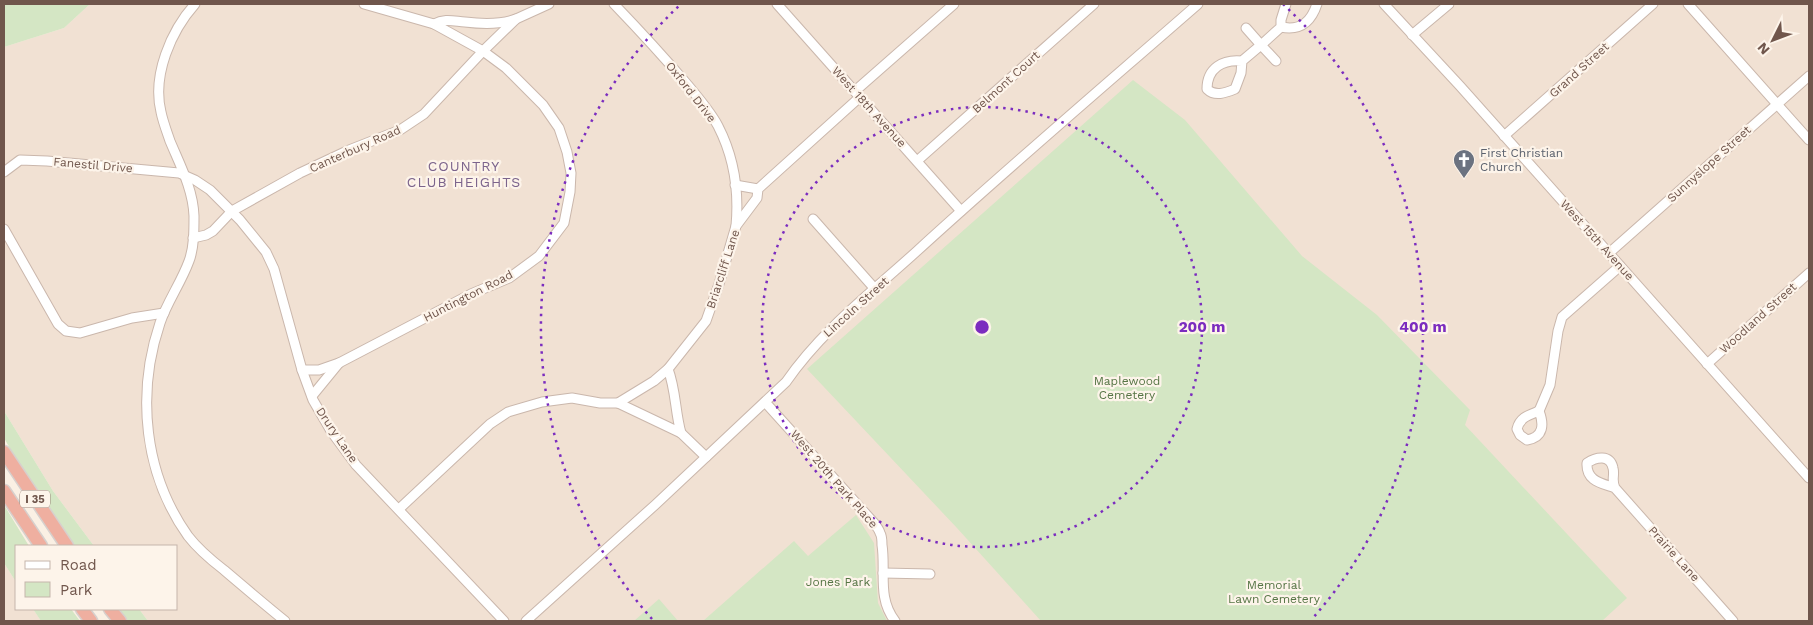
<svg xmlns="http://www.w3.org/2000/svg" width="1813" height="625" viewBox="0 0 1813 625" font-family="'Work Sans',sans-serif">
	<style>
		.residential { fill: #f1e1d3 }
		.green { fill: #d4e6c4 }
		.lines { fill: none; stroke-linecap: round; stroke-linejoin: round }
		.minor-casing { stroke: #cab7ac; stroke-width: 11 }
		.highway-casing { stroke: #d7d0cd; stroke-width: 15 }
		.minor { stroke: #fff; stroke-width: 9 }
		.highway { stroke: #efafa0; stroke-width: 12 }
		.ring { fill: none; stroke: #7b2cbf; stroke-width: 2.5; stroke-dasharray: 2.5 5 }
		.labels { text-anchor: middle; stroke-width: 4.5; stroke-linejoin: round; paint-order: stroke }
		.shield { fill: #fdf4ea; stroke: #9a857b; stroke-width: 1 }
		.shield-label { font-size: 11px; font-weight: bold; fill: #70564c }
		.street-label { font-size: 12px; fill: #70564c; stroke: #fdf4ea }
		.worship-label { font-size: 12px; fill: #5b616d; stroke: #fdf4ea; text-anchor: start }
		.park-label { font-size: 12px; fill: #567545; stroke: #fdf4ea }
		.neighbourhood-label { font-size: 14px; letter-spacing: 1px; fill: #7c648c; stroke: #fdf4ea }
		.centre { fill: #7b2cbf; stroke: #fdf4ea; stroke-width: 2.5 }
		.ring-label { font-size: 15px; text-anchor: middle; font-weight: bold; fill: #7b2cbf; stroke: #fdf4ea; stroke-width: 4.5; stroke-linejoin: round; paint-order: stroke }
	</style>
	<rect width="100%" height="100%" fill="#faf0e4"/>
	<!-- residential -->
	<g class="residential">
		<polygon points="90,4 1809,4 1809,621 148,621 139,609 176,609 176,546 94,546 53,491 4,411 4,47 64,28"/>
		<polygon points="4,563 16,582 16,609 33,609 41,621 4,621"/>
	</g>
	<!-- green -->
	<g class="green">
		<polygon points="4,4 90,4 64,28 4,47"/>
		<polygon points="1133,80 1185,120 1302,256 1377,315 1470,410 1465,425 1627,598 1602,621 1041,621 957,528 807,369"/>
		<polygon points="4,411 53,491 94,546 73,546 25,474 4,438"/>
		<polygon points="4,505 29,546 16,546 16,582 4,563"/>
		<polygon points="856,515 874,543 878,603 887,621 703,621 794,541 808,556"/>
		<polygon points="659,599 678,621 634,621"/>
		<polygon points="33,609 71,609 80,621 41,621"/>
		<polygon points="117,609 139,609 148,621 127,621"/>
	</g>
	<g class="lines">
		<!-- minor casing -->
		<g class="minor-casing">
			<g id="minor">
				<path d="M195 4C171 31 152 75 161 112 163 122 167 132 170 141 180 165 193 189 194 216 194 231 194 248 189 261 181 283 167 302 160 323 136 394 144 474 188 536 198 549 211 560 224 570 244 587 264 604 285 621"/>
				<path d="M614 4C639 30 663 56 686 83 697 96 710 111 718 126 734 157 739 193 736 226"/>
				<polyline points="777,4 961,211"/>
				<polyline points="1384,4 1460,86 1809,478"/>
				<polyline points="1688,4 1809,140"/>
				<path d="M434 24C445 18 453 21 465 22 481 24 500 25 516 19"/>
				<path d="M1281 27C1301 31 1311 22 1317 4"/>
				<polyline points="1412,35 1449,4"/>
				<path d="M1242 61 1241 73 1235 89C1225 93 1215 97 1207 89 1207 68 1223 59 1242 61L1261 45 1246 28"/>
				<polyline points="1276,61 1261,45 1281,27 1281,20 1286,4"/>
				<polyline points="855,91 954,4"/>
				<polyline points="1504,136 1653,4"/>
				<polyline points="917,161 1094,4"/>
				<polyline points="4,172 20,160 47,161 179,173 195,180 210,190 240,220 266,252 274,269 302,370 313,400 331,431 356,465 504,621"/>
				<polyline points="735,185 758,189"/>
				<polyline points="813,219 875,289"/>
				<polyline points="4,229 58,324 66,331 80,333 132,318 164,313"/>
				<polyline points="193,238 206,235 213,231 232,211 300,173 349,150 400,130 424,114 483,51 516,19 549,4"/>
				<polyline points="1609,253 1809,76"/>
				<polyline points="1707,364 1809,273"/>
				<polyline points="302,370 319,370 339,363"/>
				<polyline points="312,396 339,363 471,294 509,278 539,256 564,223 570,192 571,173 567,152 559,128 543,105 506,68 483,51 434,24 364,4"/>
				<path d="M765 402 874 523C876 526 879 529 880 533 882 536 882 541 882 545 886 571 877 598 895 621"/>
				<path d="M618 403 681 433C675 412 676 390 668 369"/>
				<polyline points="1539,411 1550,385 1558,331 1562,317 1620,266"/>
				<path d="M1539 411C1544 424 1544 437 1527 440L1520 435 1517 429C1520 417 1529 415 1539 411Z"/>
				<polyline points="681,433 706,457"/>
				<path d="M1615 488C1601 483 1586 481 1587 463 1596 457 1610 454 1613 468 1615 476 1611 479 1615 488L1733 621"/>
				<polyline points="399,509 490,424 508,412 542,402 572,398 600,403 618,403 654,381 668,369 706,321 719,284 736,226 757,198 758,189 860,97"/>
				<polyline points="883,573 930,574"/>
				<path d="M526 621 655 505 786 382C821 331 872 292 917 251 1009 167 1104 86 1198 4"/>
			</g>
		</g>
		<!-- highway casing -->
		<g class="highway-casing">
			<g id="highway">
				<polyline points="4,452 67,546"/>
				<polyline points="4,491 41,546"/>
				<polyline points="82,609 91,621"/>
				<polyline points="110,609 120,621"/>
			</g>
		</g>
		<!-- minor -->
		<use href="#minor" class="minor"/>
		<!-- highway -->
		<use href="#highway" class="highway"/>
	</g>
	<!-- distance rings -->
	<g class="ring">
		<circle cx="982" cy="327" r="220"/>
		<path d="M652 619A441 441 0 0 1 681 4M1283 4A441 441 0 0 1 1312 619"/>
	</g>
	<!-- icons -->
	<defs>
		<g id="church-pin" transform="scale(1.125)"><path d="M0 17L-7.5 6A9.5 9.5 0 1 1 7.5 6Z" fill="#6b7280" stroke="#fdf4ea"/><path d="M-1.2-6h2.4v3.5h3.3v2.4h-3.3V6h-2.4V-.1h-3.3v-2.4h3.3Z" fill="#fff"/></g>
	</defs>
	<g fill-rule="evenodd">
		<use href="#church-pin" x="1464" y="160"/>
	</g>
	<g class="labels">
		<!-- shield labels -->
		<rect class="shield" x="20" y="490.5" width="30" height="17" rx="4"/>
		<g class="shield-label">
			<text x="35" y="503">I 35</text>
		</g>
		<!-- street labels -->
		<g class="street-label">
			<text transform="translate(1579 70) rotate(-42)" y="4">Grand Street</text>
			<text transform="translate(1006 82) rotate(-42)" y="4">Belmont Court</text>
			<text transform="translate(691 92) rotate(52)" y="4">Oxford Drive</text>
			<text transform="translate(869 107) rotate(48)" y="4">West 18th Avenue</text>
			<text transform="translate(355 149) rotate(-24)" y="4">Canterbury Road</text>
			<text transform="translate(1709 164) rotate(-42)" y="4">Sunnyslope Street</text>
			<text transform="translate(93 165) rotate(5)" y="4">Fanestil Drive</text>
			<text transform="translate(1597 240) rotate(48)" y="4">West 15th Avenue</text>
			<text transform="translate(723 269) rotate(-72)" y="4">Briarcliff Lane</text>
			<text transform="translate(468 296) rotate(-27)" y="4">Huntington Road</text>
			<text transform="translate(856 307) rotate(-42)" y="4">Lincoln Street</text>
			<text transform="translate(1758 318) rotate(-42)" y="4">Woodland Street</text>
			<text transform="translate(337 435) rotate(56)" y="4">Drury Lane</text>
			<text transform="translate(834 479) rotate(49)" y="4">West 20th Park Place</text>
			<text transform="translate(1674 554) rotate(48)" y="4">Prairie Lane</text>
		</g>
		<!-- worship labels -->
		<g class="worship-label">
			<text x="1480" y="157">First Christian<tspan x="1480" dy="14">Church</tspan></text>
		</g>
		<!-- park labels -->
		<g class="park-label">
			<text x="1127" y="385">Maplewood<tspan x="1127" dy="14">Cemetery</tspan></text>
			<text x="838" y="586">Jones Park</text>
			<text x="1274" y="589">Memorial<tspan x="1274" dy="14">Lawn Cemetery</tspan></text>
		</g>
		<!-- neighbourhood labels -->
		<g class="neighbourhood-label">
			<text x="464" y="171">COUNTRY<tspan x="464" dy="16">CLUB HEIGHTS</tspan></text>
		</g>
	</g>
	<circle cx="982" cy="327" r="8" class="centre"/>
	<g class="ring-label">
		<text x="1202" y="332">200 m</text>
		<text x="1423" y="332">400 m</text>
	</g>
	<!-- border -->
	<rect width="1813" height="625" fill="none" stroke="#70564c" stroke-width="10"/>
	<!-- legend -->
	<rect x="15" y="545" width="162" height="65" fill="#fdf4ea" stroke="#c5b5ab"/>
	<rect x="25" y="561" width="25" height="8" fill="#ffffff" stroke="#c5b5ab"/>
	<text x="60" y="570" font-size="15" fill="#70564c">Road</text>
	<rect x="25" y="582" width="25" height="15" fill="#d4e6c4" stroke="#c5b5ab"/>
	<text x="60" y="595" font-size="15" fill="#70564c">Park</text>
	<!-- north arrow -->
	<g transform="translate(1773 40) rotate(228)" stroke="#fdf4ea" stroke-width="4" paint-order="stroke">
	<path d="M0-4L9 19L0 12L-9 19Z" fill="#70564c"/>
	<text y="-8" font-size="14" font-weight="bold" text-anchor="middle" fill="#70564c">N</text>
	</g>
</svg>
